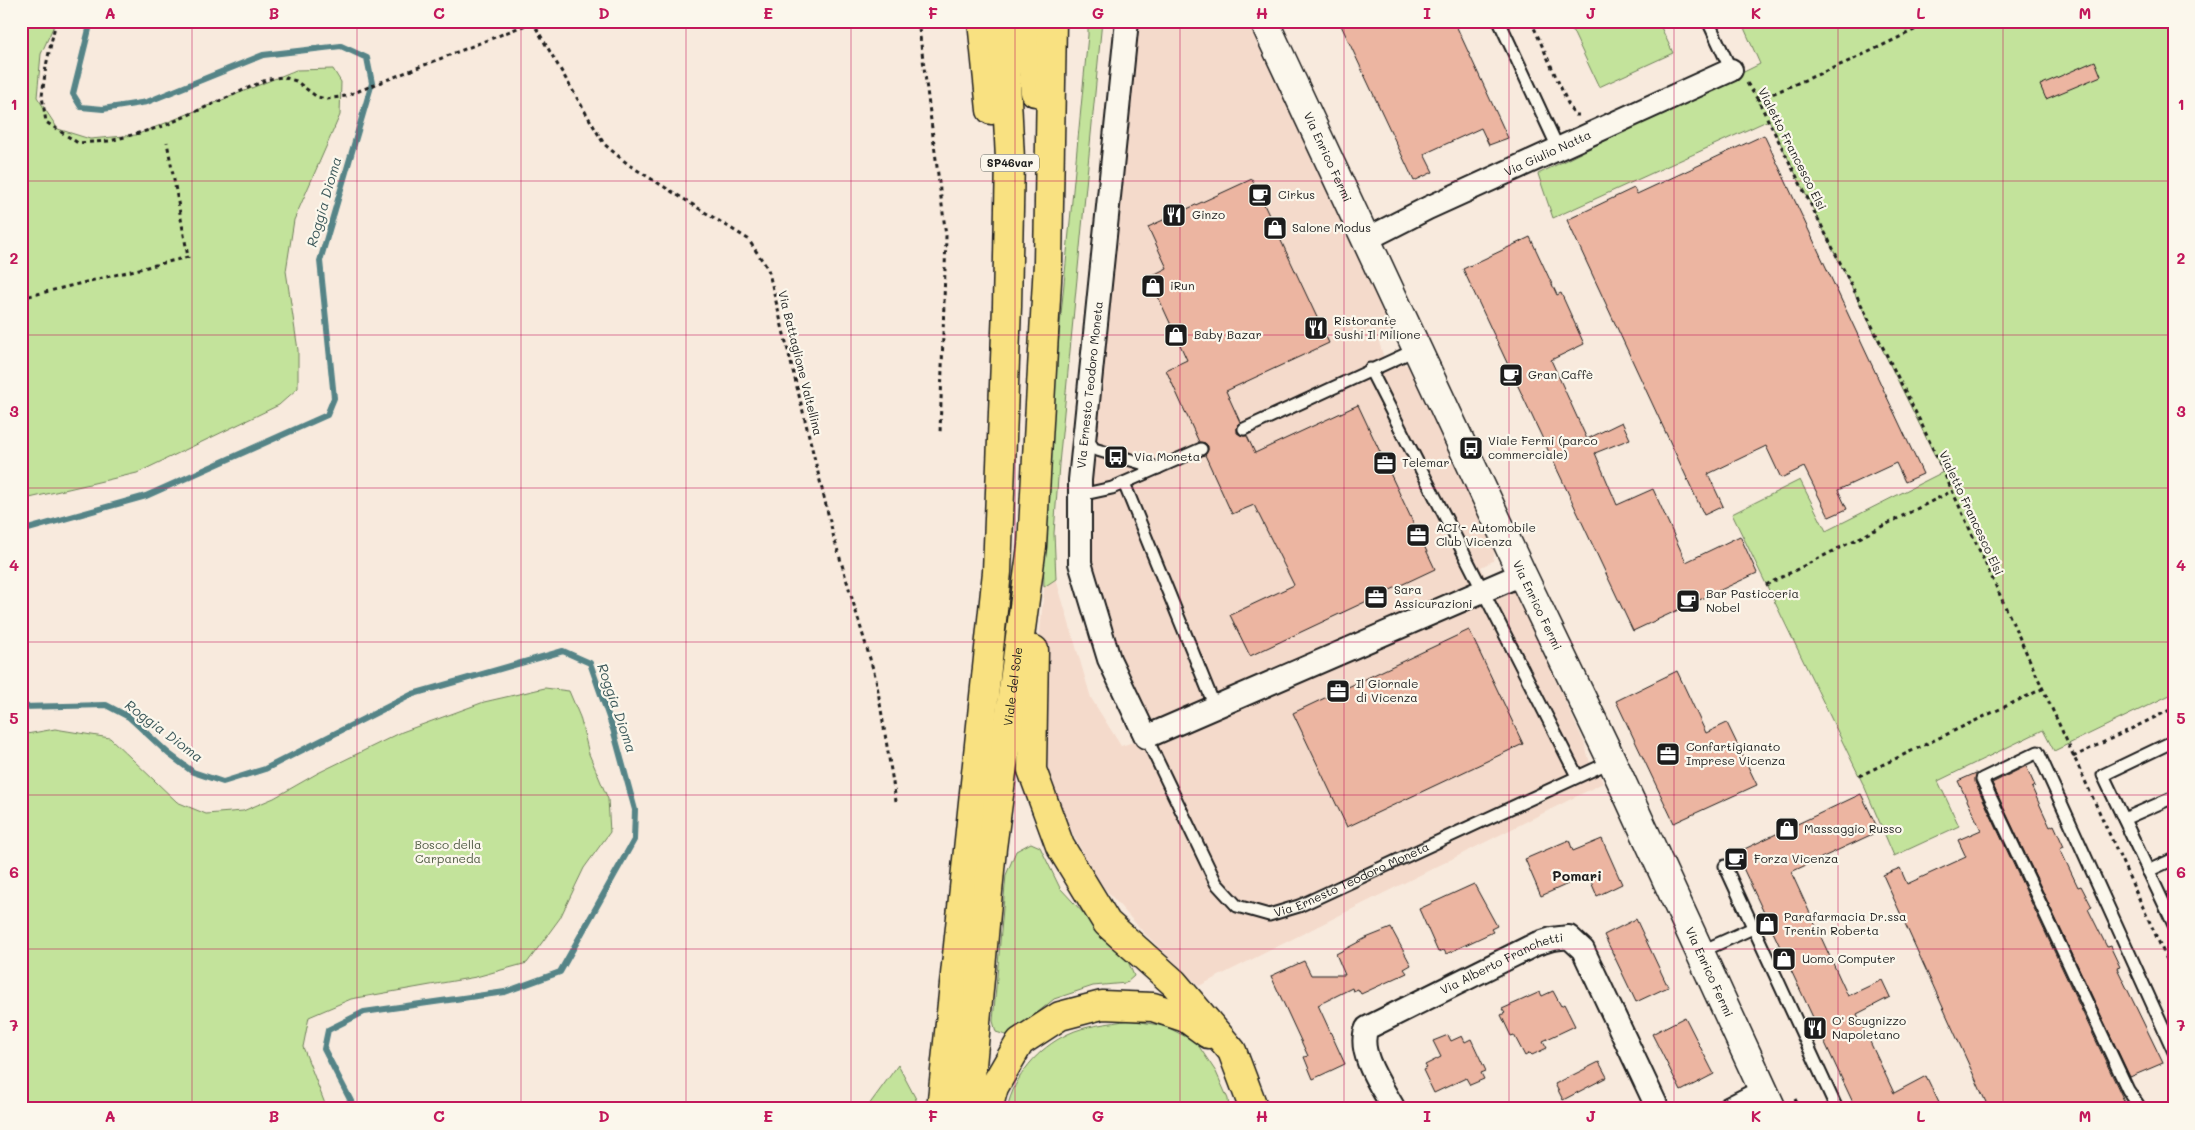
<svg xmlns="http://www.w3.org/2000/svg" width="2195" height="1130" viewBox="0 0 2195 1130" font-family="Mali,sans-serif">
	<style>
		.built { fill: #f4dacb }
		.green { fill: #c3e39b; stroke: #70805c }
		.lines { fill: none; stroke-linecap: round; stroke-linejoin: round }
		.stream { stroke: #548487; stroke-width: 6 }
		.building { fill: #ecb5a1; stroke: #1c1c1c }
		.service-casing { stroke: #1c1c1c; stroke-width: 15 }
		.minor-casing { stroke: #1c1c1c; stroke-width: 26 }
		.tertiary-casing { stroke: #1c1c1c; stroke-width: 31 }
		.trunk-casing { stroke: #1c1c1c; stroke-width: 31 }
		.path { stroke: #1c1c1c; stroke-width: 3; stroke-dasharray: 4 4; stroke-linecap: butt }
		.service { stroke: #fbf7ec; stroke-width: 11 }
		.minor { stroke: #fbf7ec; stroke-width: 22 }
		.tertiary { stroke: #fbf7ec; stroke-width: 28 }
		.trunk { stroke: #f9e181; stroke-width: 28 }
		.grid { fill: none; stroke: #c2185b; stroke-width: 1; stroke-opacity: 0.55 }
		.labels { text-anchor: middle; stroke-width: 4.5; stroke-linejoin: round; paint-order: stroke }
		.shield { fill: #fbf7ec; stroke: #5f5e5a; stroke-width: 1 }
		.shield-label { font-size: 11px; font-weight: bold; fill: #1c1c1c }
		.street-label { font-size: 12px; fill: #1c1c1c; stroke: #fbf7ec }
		.poi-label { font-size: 12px; fill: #1c1c1c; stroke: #fbf7ec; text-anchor: start }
		.park-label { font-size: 12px; fill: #4e5842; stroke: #fbf7ec }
		.water-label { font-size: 14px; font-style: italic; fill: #3d595b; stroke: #fbf7ec }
		.neighbourhood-label { font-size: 14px; font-weight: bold; fill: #1c1c1c; stroke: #fbf7ec }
		.neatline { fill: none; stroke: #c2185b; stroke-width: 2 }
		.grid-label { font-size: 16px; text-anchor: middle; font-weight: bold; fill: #c2185b }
	</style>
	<rect width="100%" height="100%" fill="#f8eadd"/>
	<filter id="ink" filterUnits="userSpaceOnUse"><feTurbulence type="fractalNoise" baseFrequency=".02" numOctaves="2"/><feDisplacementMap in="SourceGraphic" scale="10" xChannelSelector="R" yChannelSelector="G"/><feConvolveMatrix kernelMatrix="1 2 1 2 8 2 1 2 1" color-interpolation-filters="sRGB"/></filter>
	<g filter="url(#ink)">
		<!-- built -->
		<polygon class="built" points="1126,21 1247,21 1390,326 1387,335 1378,339 1388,370 1402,363 1410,367 1495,550 1493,561 1481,567 1494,597 1506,590 1515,592 1584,742 1590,763 1595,766 1603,783 1199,986 1145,934 1105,889 1088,863 1060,809 1051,783 1043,745 1038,657 1044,587 1056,579 1091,698 1121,746 1142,739 1081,581"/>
		<!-- green -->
		<g class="green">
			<polygon points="21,21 56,21 41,54 37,97 58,129 90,139 136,135 296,70 333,69 341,82 340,115 294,220 286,271 298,350 298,388 279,405 137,473 21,500"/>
			<polygon points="1088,21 1102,21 1059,464 1054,533 1056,579 1044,587 1042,512 1088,35"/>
			<polygon points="1568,21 1658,21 1673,53 1599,87"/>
			<polygon points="1741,21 2174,21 2174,693 2054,751 2043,730 1938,781 1959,826 1894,856 1865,788 1732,514 1800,480 1826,531 1943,472 1769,120 1553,218 1538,174 1760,64"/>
			<polygon points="545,688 569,691 580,717 589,754 608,799 610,832 584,868 560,918 527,963 476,977 351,999 309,1017 303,1047 327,1109 21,1109 21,735 55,729 110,738 177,802 206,814 243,811 274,798 318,773 402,732 484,702"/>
			<polygon points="1031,843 1040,847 1060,888 1128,961 1134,976 1126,983 1093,986 1054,999 1009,1036 996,1032 993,1021 1006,875 1016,851"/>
			<path d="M1129 1020 1165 1026 1196 1042 1216 1072 1228 1099 1229 1109H1007C1014 1076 1038 1048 1068 1034 1086 1025 1109 1024 1129 1020Z"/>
			<polygon points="898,1065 916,1099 915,1109 866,1109"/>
		</g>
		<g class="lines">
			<!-- stream -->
			<g class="stream">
				<polyline points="21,531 146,496 327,415 334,398 320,261 372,83 367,58 341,46 263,55 147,102 103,109 81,107 73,94 91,21"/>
				<polyline points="21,707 106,705 129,717 169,754 193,772 223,782 265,769 413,694 563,651 590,663 613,729 635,810 634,840 560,972 505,992 364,1012 328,1030 324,1049 355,1109"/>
			</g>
		</g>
		<!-- building -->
		<g class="building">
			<polygon points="1339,21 1454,21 1508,138 1489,145 1481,128 1424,154 1433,172 1414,181"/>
			<polygon points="2095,61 2101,76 2046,99 2040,85"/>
			<polygon points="1764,135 1923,474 1905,482 1896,463 1838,490 1847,509 1829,517 1804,467 1781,478 1766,446 1708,474 1723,506 1704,515 1567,220 1634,188 1637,194"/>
			<polygon points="1252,179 1329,343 1226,391 1240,422 1237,428 1237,433 1243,436 1247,436 1255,453 1358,405 1435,569 1250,656 1230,615 1294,585 1254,505 1232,514 1205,455 1208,450 1208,446 1205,443 1199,442 1166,370 1187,360 1149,277 1167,268 1148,227"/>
			<polygon points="1530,237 1557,295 1561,293 1584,344 1551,360 1587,439 1622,422 1630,439 1595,453 1617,505 1653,489 1686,562 1740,536 1757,573 1633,631 1463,269"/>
			<polygon points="1469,630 1523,744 1347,827 1293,713"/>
			<polygon points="1677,671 1706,733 1727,723 1757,785 1674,823 1616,701"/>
			<polygon points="2026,766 2035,786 2032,788 2050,827 2054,825 2064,847 2060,849 2078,887 2081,886 2092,907 2088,909 2107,947 2110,946 2120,967 2117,968 2163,1063 2130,1077 1992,783"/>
			<polygon points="1976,773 1975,782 2128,1109 1989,1109 1883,875 1900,868 1907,884 1966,857 1958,840 1981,830 1958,781"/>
			<polygon points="1861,794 1879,831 1791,872 1848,996 1882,980 1890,997 1857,1014 1894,1093 1926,1076 1942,1109 1856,1109 1736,853"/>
			<polygon points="1602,839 1622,884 1597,896 1588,875 1541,896 1525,859 1569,840 1573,851"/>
			<polygon points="1474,884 1497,926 1491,929 1493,932 1446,954 1444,950 1438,952 1419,909"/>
			<polygon points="1636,919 1668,987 1636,1002 1604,935"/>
			<polygon points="1391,928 1411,965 1404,969 1407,973 1361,994 1358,989 1353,991 1352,988 1318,1005 1345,1064 1313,1079 1304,1057 1308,1056 1271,976 1304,961 1311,975 1345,975 1336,954 1366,938"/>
			<polygon points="1553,991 1561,1006 1564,1004 1575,1026 1543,1041 1547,1048 1532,1055 1530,1053 1525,1056 1514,1035 1511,1036 1501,1015 1505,1013 1502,1009 1540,992 1542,996"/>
			<polygon points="1685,1017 1714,1074 1681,1091 1652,1034"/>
			<polygon points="1448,1035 1451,1041 1462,1036 1465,1042 1471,1039 1486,1071 1481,1073 1484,1079 1470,1085 1466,1078 1434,1093 1423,1070 1427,1068 1425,1065 1441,1057 1433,1041"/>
			<polygon points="1599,1062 1607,1077 1563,1100 1555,1084"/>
		</g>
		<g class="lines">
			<!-- service casing -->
			<g class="service-casing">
				<g id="service">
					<polyline points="1499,21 1559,150"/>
					<polyline points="1708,21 1731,70"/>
					<polyline points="1370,369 1577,776"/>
					<polyline points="1244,429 1417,349"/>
					<polyline points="1086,437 1094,449 1158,468"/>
					<polyline points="1124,483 1215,707"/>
					<polyline points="1080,495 1112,488 1201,449"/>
					<path id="s1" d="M1146 737 1216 883 1237 906 1269 915 1299 906 1612 761"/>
					<polyline points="2174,741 2103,775 2174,925"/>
					<polyline points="2124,819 2174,797"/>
					<polyline points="1725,866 1837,1109"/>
					<polyline points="2148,871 2174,859"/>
					<polyline points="1700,952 1753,928"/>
					<polyline points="2141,1109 2128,1090 1982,779 2038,752 2174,1052"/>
				</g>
			</g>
			<!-- minor casing -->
			<g class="minor-casing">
				<g id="minor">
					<polyline points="1127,21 1080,480 1080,563 1109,659 1146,737 1522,574"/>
					<path id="s2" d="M1367 239 1428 208 1731 70"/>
					<path id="s3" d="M1394 1109C1382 1087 1356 1052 1367 1028L1536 944 1552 939 1569 937 1583 950 1658 1109"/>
					<polyline points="1728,1109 1763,1091"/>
				</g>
			</g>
			<!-- tertiary casing -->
			<g class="tertiary-casing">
				<g id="tertiary">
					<path id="s4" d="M1264 21 1522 574 1612 761 1772 1109"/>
				</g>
			</g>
			<!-- trunk casing -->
			<g class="trunk-casing">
				<g id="trunk">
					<polyline points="982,21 991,110"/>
					<polyline points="1028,21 1035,92"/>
					<polyline points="1034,650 1032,770 1060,846 1107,923 1174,983 1232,1051 1252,1104 1251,1109"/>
					<polyline points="941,1109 997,572 1007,306 1010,159 1003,21"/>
					<path id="s5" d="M968 1109 992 848 1032 546 1048 263 1052 21"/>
					<polyline points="988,1109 994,1087 1020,1042 1060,1016 1102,1005 1153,1007 1186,1018 1208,1034"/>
				</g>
			</g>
			<!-- path -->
			<g class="path">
				<polyline points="56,21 46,66 42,96 46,122 78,143 110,141 164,126 268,79 283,77 296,81 317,97 327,99 346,96 533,22"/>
				<polyline points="532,21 604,144 629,165 748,239 768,269 834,538 876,679 896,801"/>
				<polyline points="918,21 946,236 940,434"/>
				<polyline points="1531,21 1570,108 1576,115 1579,115"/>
				<polyline points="1747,83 1758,100 1922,425 2174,975"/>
				<polyline points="1758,100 1854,59 1933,21"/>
				<polyline points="21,298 188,257 167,142"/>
				<polyline points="1766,585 1952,491"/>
				<polyline points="2073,757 2174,708"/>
				<polyline points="1859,776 2042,689"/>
				<polyline points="1795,1099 1800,1109"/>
			</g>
			<!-- service -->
			<use href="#service" class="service"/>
			<!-- minor -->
			<use href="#minor" class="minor"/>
			<!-- tertiary -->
			<use href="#tertiary" class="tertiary"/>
			<!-- trunk -->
			<use href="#trunk" class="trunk"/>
		</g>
	</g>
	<!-- grid -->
	<path class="grid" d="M192 21V1109M357 21V1109M521 21V1109M686 21V1109M851 21V1109M1015 21V1109M1180 21V1109M1344 21V1109M1509 21V1109M1674 21V1109M1838 21V1109M2003 21V1109M21 181H2174M21 335H2174M21 488H2174M21 642H2174M21 795H2174M21 949H2174"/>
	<!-- icons -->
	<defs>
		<g id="cafe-square" transform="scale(1.25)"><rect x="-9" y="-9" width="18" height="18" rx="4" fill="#1c1c1c" stroke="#fbf7ec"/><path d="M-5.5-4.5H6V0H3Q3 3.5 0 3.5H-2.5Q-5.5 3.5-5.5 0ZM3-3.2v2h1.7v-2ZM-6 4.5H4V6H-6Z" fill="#fff"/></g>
		<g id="restaurant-square" transform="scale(1.25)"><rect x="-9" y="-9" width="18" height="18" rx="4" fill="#1c1c1c" stroke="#fbf7ec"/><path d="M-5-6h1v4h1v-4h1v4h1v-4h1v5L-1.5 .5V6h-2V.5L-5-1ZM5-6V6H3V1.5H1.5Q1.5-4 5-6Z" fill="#fff"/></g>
		<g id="shop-square" transform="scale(1.25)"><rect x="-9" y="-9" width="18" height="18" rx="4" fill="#1c1c1c" stroke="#fbf7ec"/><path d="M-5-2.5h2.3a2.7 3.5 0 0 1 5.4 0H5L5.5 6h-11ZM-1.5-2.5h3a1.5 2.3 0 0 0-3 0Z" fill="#fff"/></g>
		<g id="bus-square" transform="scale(1.25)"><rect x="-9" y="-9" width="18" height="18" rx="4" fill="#1c1c1c" stroke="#fbf7ec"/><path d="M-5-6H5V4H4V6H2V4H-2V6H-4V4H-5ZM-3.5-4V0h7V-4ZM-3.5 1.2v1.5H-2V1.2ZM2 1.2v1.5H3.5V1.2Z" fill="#fff"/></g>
		<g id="office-square" transform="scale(1.25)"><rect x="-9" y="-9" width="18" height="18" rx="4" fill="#1c1c1c" stroke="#fbf7ec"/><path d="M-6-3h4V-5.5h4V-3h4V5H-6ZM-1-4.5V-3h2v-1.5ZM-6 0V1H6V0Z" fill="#fff"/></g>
	</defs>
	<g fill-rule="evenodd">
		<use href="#cafe-square" x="1260" y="195"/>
		<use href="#restaurant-square" x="1174" y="215"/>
		<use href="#shop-square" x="1275" y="228"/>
		<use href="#shop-square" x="1153" y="286"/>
		<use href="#restaurant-square" x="1316" y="328"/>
		<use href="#shop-square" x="1176" y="335"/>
		<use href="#cafe-square" x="1511" y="375"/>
		<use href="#bus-square" x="1471" y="448"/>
		<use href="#bus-square" x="1116" y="457"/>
		<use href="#office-square" x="1385" y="463"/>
		<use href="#office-square" x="1418" y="535"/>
		<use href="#office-square" x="1376" y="597"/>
		<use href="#cafe-square" x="1688" y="601"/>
		<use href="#office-square" x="1338" y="691"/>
		<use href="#office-square" x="1668" y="754"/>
		<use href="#shop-square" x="1787" y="829"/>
		<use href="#cafe-square" x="1736" y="859"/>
		<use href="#shop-square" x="1767" y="924"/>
		<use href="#shop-square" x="1784" y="959"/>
		<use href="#restaurant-square" x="1815" y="1028"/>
	</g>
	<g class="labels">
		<!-- shield labels -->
		<rect class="shield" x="981" y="154.5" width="58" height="17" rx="4"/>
		<g class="shield-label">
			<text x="1010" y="167">SP46var</text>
		</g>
		<!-- street labels -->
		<g class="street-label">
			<text transform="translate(1792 149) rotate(63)" y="4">Vialetto Francesco Elsi</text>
			<text dy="4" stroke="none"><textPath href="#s2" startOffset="200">Via Giulio Natta</textPath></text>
			<text dy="4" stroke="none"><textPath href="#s4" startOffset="150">Via Enrico Fermi</textPath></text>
			<text transform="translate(800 363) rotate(76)" y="4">Via Battaglione Valtellina</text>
			<text transform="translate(1090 385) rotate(-84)" y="4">Via Ernesto Teodoro Moneta</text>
			<text transform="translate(1971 513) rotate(65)" y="4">Vialetto Francesco Elsi</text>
			<text dy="4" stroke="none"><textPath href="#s4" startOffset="645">Via Enrico Fermi</textPath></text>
			<text dy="4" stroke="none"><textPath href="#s5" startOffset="425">Viale del Sole</textPath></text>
			<text dy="4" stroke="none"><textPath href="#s1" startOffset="316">Via Ernesto Teodoro Moneta</textPath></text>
			<text dy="4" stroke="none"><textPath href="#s3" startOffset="238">Via Alberto Franchetti</textPath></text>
			<text dy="4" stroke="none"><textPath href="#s4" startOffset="1050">Via Enrico Fermi</textPath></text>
		</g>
		<!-- poi labels -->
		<g class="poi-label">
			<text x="1278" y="199">Cirkus</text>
			<text x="1192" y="219">Ginzo</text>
			<text x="1292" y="232">Salone Modus</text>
			<text x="1170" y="290">iRun</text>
			<text x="1334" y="325">Ristorante<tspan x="1334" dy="14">Sushi Il Milione</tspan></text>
			<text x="1194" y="339">Baby Bazar</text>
			<text x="1528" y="379">Gran Caffè</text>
			<text x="1488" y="445">Viale Fermi (parco<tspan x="1488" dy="14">commerciale)</tspan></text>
			<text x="1134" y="461">Via Moneta</text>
			<text x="1402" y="467">Telemar</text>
			<text x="1436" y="532">ACI - Automobile<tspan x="1436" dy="14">Club Vicenza</tspan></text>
			<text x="1394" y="594">Sara<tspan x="1394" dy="14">Assicurazioni</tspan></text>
			<text x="1706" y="598">Bar Pasticceria<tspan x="1706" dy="14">Nobel</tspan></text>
			<text x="1356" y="688">Il Giornale<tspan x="1356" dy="14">di Vicenza</tspan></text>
			<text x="1686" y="751">Confartigianato<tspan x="1686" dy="14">Imprese Vicenza</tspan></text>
			<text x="1804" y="833">Massaggio Russo</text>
			<text x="1754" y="863">Forza Vicenza</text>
			<text x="1784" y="921">Parafarmacia Dr.ssa<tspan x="1784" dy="14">Trentin Roberta</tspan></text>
			<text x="1802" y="963">Uomo Computer</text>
			<text x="1832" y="1025">O' Scugnizzo<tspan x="1832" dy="14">Napoletano</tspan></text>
		</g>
		<!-- park labels -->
		<g class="park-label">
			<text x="448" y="849">Bosco della<tspan x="448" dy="14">Carpaneda</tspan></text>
		</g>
		<!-- water labels -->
		<g class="water-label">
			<text transform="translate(324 202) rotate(-74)" y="5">Roggia Dioma</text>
			<text transform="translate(617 708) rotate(71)" y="5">Roggia Dioma</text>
			<text transform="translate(164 731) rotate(37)" y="5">Roggia Dioma</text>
		</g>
		<!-- neighbourhood labels -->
		<g class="neighbourhood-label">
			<text x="1577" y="881">Pomari</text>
		</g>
	</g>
	<!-- margin -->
	<rect width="2195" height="1130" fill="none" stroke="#fbf7ec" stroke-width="55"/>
	<rect x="28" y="28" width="2140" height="1074" class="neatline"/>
	<g class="grid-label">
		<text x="110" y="19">A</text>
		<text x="274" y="19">B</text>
		<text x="439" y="19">C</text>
		<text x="604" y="19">D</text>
		<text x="768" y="19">E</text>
		<text x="933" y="19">F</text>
		<text x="1098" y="19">G</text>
		<text x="1262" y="19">H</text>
		<text x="1427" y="19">I</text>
		<text x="1591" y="19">J</text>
		<text x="1756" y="19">K</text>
		<text x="1921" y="19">L</text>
		<text x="2085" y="19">M</text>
		<text x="14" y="110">1</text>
		<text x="2181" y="110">1</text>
		<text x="14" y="264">2</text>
		<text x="2181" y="264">2</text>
		<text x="14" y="417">3</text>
		<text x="2181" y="417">3</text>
		<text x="14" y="571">4</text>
		<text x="2181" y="571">4</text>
		<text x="14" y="724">5</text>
		<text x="2181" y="724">5</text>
		<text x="14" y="878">6</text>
		<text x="2181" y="878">6</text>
		<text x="14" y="1031">7</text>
		<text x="2181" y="1031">7</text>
		<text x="110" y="1122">A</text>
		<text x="274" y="1122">B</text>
		<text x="439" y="1122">C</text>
		<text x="604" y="1122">D</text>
		<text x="768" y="1122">E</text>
		<text x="933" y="1122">F</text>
		<text x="1098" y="1122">G</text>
		<text x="1262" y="1122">H</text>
		<text x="1427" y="1122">I</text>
		<text x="1591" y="1122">J</text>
		<text x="1756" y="1122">K</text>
		<text x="1921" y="1122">L</text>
		<text x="2085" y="1122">M</text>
	</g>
</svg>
